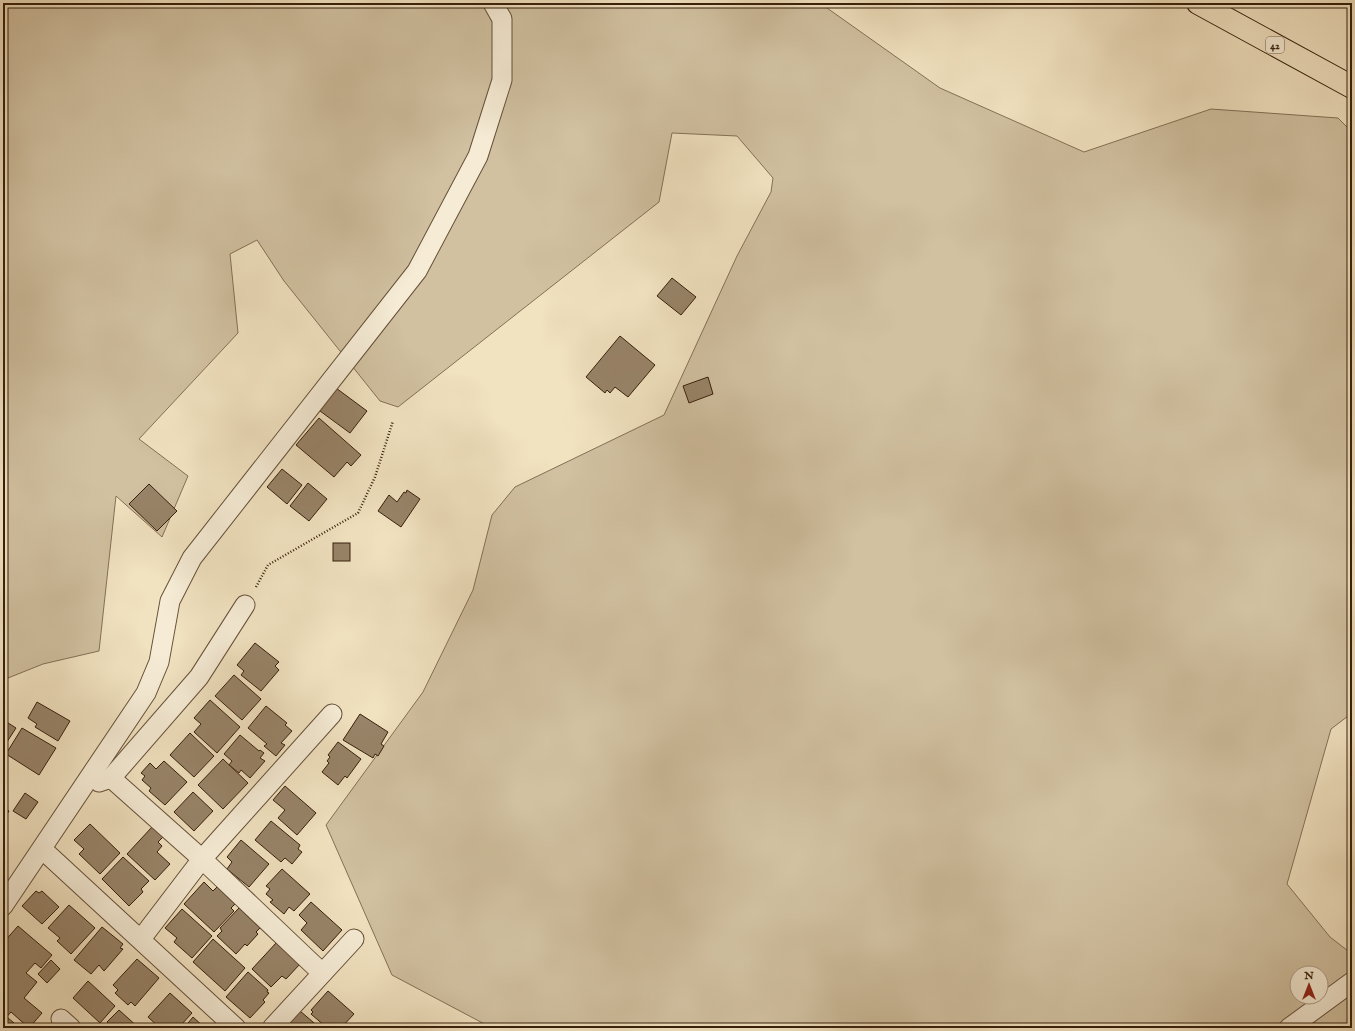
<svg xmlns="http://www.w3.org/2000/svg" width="1355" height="1031" viewBox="0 0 1355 1031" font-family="'IM FELL English',serif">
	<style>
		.green { fill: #d1c1a1; stroke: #847056; fill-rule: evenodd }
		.building { fill: #988469; stroke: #371f0b }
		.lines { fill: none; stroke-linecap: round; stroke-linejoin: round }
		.street-casing { stroke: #665038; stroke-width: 21 }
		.highway-casing { stroke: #371f0b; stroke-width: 24 }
		.path { stroke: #371f0b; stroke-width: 2.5; stroke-dasharray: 1 2; stroke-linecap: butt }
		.street { stroke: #f6ecd6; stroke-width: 19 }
		.highway { stroke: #f1e2c0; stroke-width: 22 }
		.labels { text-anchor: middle; stroke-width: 3; stroke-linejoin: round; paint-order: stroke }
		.shield { fill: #f6ecd6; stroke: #705c48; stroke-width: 1 }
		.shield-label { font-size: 10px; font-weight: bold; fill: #371f0b }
	</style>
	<rect width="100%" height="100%" fill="#f1e2c0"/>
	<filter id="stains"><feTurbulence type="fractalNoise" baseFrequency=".005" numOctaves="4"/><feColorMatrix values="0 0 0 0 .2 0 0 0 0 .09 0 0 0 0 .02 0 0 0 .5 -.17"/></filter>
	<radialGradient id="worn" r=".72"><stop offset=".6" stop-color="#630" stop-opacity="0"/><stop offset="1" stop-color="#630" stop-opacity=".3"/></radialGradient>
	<!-- green -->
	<path class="green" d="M3 3H823L827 8 940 88 1084 152 1211 109 1338 118 1352 132V713L1331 729 1287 884 1330 937 1352 954V1028H492L392 975 326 825 423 692 473 590 492 515 515 487 664 415 737 256 771 192 773 178 737 136 672 133 659 202 398 407 380 401 284 281 257 240 230 254 238 333 139 439 188 476 162 537 116 496 99 651 43 664 3 680ZM1297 973H1321V997H1297Z"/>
	<!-- building -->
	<g class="building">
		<polygon points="672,278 696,297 681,315 657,296"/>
		<polygon points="620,336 655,365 628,397 615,387 610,393 607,390 605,393 586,377"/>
		<polygon points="708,377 713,394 689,403 683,386"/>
		<polygon points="336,388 367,411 350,433 320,411"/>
		<polygon points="319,418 361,455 351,466 347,462 334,477 296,445"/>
		<polygon points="282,469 302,485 287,504 267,487"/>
		<polygon points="308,483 327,499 309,521 290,506"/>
		<polygon points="149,484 177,511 157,531 129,504"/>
		<polygon points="407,490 420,499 401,527 378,511 389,495 397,502 404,492 406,493"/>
		<rect x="333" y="543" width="17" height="18"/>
		<polygon points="255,643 279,662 275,666 279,670 261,691 241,675 244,671 237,665"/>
		<polygon points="234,675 261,699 242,720 215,696"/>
		<polygon points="210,700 240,727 217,753 194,732 201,724 194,718"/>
		<polygon points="37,702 70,721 58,741 35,727 37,724 28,718"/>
		<polygon points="266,706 287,723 285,725 292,731 281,743 285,745 276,756 264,746 267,744 248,728"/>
		<polygon points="360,714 388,732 381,744 384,746 378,756 375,754 373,758 343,740"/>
		<polygon points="5,721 16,728 3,748 3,725"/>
		<polygon points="22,728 56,748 39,775 6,754"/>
		<polygon points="190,733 214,756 194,777 170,755"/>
		<polygon points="240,735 259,751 260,750 264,753 260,758 265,761 250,778 241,770 239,773 229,765 232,761 224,754"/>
		<polygon points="338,742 361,759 347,778 345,776 338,785 322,772 329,763 327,761 330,757 328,755"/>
		<polygon points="223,759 248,783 223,809 198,785"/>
		<polygon points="164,761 187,782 165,805 149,791 151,788 142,780 145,776 141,773 150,763 156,769"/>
		<polygon points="285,786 316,813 297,835 278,818 285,810 273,800"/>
		<polygon points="193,792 213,811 194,831 174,812"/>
		<polygon points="25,793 38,802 26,819 13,811"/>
		<polygon points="3,807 9,811 3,820"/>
		<polygon points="271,821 300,845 298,849 302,852 292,864 285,858 281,862 255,840"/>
		<polygon points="90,824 120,853 100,874 79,854 84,849 74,840"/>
		<polygon points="152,827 163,837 158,842 162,846 157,852 170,864 155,880 127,854"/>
		<polygon points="241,840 269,864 249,887 227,869 232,862 227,857"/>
		<polygon points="123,857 149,881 141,889 143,892 129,906 102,879"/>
		<polygon points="282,869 310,894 294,911 289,907 284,914 270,902 273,900 266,894 270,889 266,886"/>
		<polygon points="204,882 213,891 217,887 235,904 231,908 234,911 214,932 184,904"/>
		<polygon points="36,891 39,893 42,891 59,907 42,924 22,906"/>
		<polygon points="311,902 342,930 323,951 301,930 307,923 299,915"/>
		<polygon points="69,905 95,928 71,954 57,941 60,938 48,928"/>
		<polygon points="239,908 260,928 256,932 258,934 247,946 245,944 236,954 217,936 222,931 220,928"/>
		<polygon points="182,909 212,936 192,958 174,942 177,938 165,928"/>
		<polygon points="18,926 52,955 41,968 35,963 26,973 37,982 24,998 42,1013 29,1028 11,1012 3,1021 3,965 6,961 3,959 3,943"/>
		<polygon points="102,927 123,944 120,948 123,949 104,971 99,965 91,974 74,960"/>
		<polygon points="213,939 245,968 225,991 193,962"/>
		<polygon points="277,942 300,964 286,979 282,976 271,987 252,969"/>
		<polygon points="137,959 159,978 135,1006 131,1002 128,1005 115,993 118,990 113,985"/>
		<polygon points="51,960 60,969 47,983 38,974"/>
		<polygon points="248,972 268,990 267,992 269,993 263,1000 265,1002 250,1018 226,997"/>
		<polygon points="88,981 115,1006 100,1023 73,998"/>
		<polygon points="328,991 354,1014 341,1028 331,1028 328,1025 326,1027 311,1014 313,1012 311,1010"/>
		<polygon points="170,993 192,1013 181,1025 183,1028 160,1028 148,1017"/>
		<polygon points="119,1010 139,1028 113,1028 107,1022"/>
		<polygon points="300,1011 320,1028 285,1028"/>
		<polygon points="193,1017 205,1028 184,1028"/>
		<polygon points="8,1018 20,1028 3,1028 3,1024"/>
	</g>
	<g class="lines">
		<!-- street casing -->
		<g class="street-casing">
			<g id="street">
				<polyline points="111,778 202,859 322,973"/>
				<polyline points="99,782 111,778 199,677 245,605"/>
				<polyline points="42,849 236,1028"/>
				<polyline points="3,906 146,693 159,662 170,601 192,558 417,271 478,156 502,80 502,19 493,3"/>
				<polyline points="141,939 202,859 332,714"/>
				<polyline points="61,1019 71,1028"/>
				<polyline points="272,1028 354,939"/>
				<polyline points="1289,1028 1352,982"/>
			</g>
		</g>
		<!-- highway casing -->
		<g class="highway-casing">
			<polyline id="highway" points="1198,3 1352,87"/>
		</g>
		<!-- path -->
		<polyline class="path" points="256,587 268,565 358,513 375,477 393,421"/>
		<!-- street -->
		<use href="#street" class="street"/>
		<!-- highway -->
		<use href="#highway" class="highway"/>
	</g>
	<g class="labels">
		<!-- shield labels -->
		<rect class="shield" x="1266" y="37" width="18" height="16" rx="3"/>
		<g class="shield-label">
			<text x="1275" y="49">42</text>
		</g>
	</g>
	<!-- margin -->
	<rect width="1355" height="1031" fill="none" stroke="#f1e2c0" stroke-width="16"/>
	<rect x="4" y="4" width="1347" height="1023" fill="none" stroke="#371f0b" stroke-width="2"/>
	<rect x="8" y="8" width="1339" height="1015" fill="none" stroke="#371f0b"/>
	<!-- north arrow -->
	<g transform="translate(1309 985)"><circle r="19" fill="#f6ecd6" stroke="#aa9a85"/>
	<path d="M0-3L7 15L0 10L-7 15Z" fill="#8f2418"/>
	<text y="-6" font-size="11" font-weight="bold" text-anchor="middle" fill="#371f0b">N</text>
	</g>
	<rect width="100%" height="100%" filter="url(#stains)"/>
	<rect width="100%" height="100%" fill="url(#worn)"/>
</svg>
